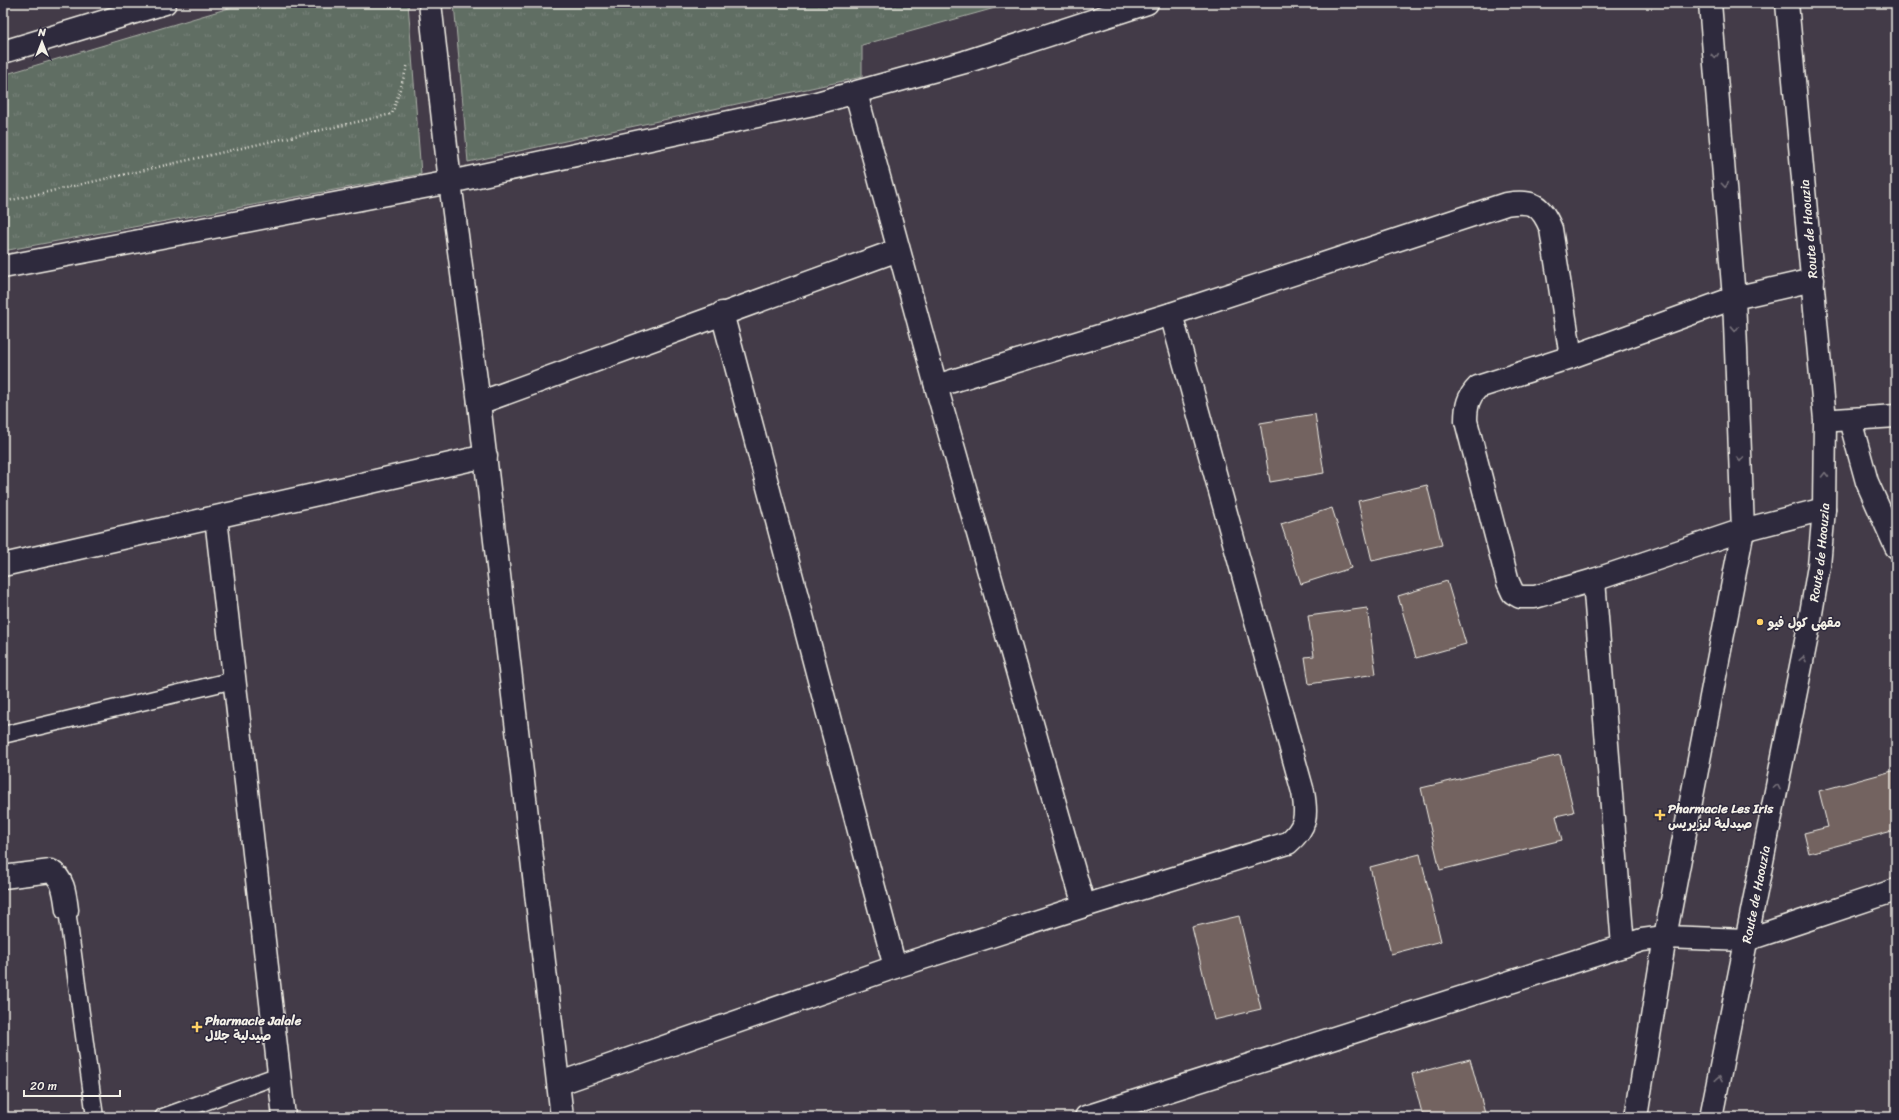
<svg xmlns="http://www.w3.org/2000/svg" width="1899" height="1120" viewBox="0 0 1899 1120" font-family="Sriracha,'Playpen Sans Arabic',sans-serif">
	<style>
		.park { fill: url(#park-tufts); stroke: #aab0a6 }
		.building { fill: #736460; stroke: #f4f1e8 }
		.lines { fill: none; stroke-linecap: round; stroke-linejoin: round }
		.lane-casing { stroke: #f4f1e8; stroke-width: 19 }
		.street-casing { stroke: #f4f1e8; stroke-width: 25 }
		.secondary-casing { stroke: #f4f1e8; stroke-width: 25 }
		.path { stroke: #f4f1e8; stroke-width: 2.5; stroke-dasharray: 1 3; stroke-linecap: butt }
		.lane { stroke: #2f2a3d; stroke-width: 16 }
		.street { stroke: #2f2a3d; stroke-width: 22 }
		.secondary { stroke: #2f2a3d; stroke-width: 22 }
		.oneway { stroke: #747079 }
		.poi-dot { fill: #ffd166; stroke: #2f2a3d; stroke-width: 1.5 }
		.labels { text-anchor: middle; stroke-width: 3; stroke-linejoin: round; paint-order: stroke }
		.street-label { font-size: 13px; fill: #f4f1e8; stroke: #2f2a3d }
		.poi-label { font-size: 13px; font-weight: bold; fill: #f4f1e8; stroke: #2f2a3d; text-anchor: start }
	</style>
	<defs>
		<pattern id="park-tufts" width="24" height="20" patternUnits="userSpaceOnUse"><rect width="24" height="20" fill="#616e64"/><path d="M3 7l-1-3M5 7V3M7 7l1-3M15 17l-1-3M17 17v-4M19 17l1-3" fill="none" stroke="#78837a"/></pattern>
	</defs>
	<rect width="100%" height="100%" fill="#433b48"/>
	<filter id="ink" filterUnits="userSpaceOnUse"><feTurbulence type="fractalNoise" baseFrequency=".025" numOctaves="2"/><feDisplacementMap in="SourceGraphic" scale="8" xChannelSelector="R" yChannelSelector="G"/><feConvolveMatrix kernelMatrix="1 2 1 2 8 2 1 2 1" color-interpolation-filters="sRGB"/></filter>
	<g filter="url(#ink)">
		<!-- park -->
		<g class="park">
			<polygon points="246,3 408,3 421,174 3,251 3,75"/>
			<polygon points="454,3 1013,3 862,45 862,77 468,162"/>
		</g>
		<!-- building -->
		<g class="building">
			<polygon points="1315,414 1324,473 1270,482 1260,423"/>
			<polygon points="1427,485 1442,545 1372,561 1358,501"/>
			<polygon points="1332,508 1351,568 1301,584 1281,524"/>
			<polygon points="1447,581 1466,644 1416,658 1398,596"/>
			<polygon points="1367,608 1376,674 1309,684 1305,657 1314,656 1308,616"/>
			<polygon points="1560,755 1574,812 1556,816 1562,840 1440,870 1421,788"/>
			<polygon points="1896,770 1896,830 1809,853 1804,833 1828,827 1819,791"/>
			<polygon points="1420,854 1441,941 1391,954 1370,867"/>
			<polygon points="1239,916 1261,1009 1214,1020 1192,927"/>
			<polygon points="1470,1059 1486,1117 1423,1117 1412,1074"/>
		</g>
		<g class="lines">
			<!-- lane casing -->
			<g class="lane-casing">
				<g id="lane">
					<polyline points="3,735 234,680"/>
					<polyline points="67,910 95,1117"/>
					<polyline points="163,1117 279,1075"/>
				</g>
			</g>
			<!-- street casing -->
			<g class="street-casing">
				<g id="street">
					<polyline points="430,3 450,182 479,403 562,1117"/>
					<polyline points="856,93 936,386 1084,906"/>
					<polyline points="3,267 450,182 813,104 965,62 1147,3"/>
					<path d="M1813 280 1734 298 1571 357 1478 387C1468 397 1466 406 1466 421L1508 582 1513 593 1520 597H1535L1594 580 1743 530 1824 509"/>
					<polyline points="722,313 895,967"/>
					<path d="M936 386 1171 314 1506 204C1532 200 1541 204 1551 229L1571 357"/>
					<polyline points="479,403 898,250"/>
					<polyline points="1835,420 1896,416"/>
					<polyline points="1850,420 1867,482 1896,547"/>
					<polyline points="216,518 284,1117"/>
					<polyline points="3,565 486,456"/>
					<polyline points="1594,580 1623,946"/>
					<path d="M3 877 51 871C64 879 65 895 67 910"/>
					<path d="M560 1083 895 967 1084 906 1288 843C1307 827 1307 815 1303 792L1171 314"/>
					<polyline points="1086,1117 1642,940 1665,937 1746,940 1896,890"/>
				</g>
			</g>
			<!-- secondary casing -->
			<g class="secondary-casing">
				<g id="secondary">
					<polyline points="3,52 165,3"/>
					<polyline points="1636,1117 1665,937 1743,530 1734,298 1710,3"/>
					<path id="s1" d="M1711 1117 1808 631 1819 566 1824 509 1825 420 1787 3"/>
				</g>
			</g>
			<!-- path -->
			<polyline class="path" points="3,202 392,114 408,64"/>
			<!-- lane -->
			<use href="#lane" class="lane"/>
			<!-- street -->
			<use href="#street" class="street"/>
			<!-- secondary -->
			<use href="#secondary" class="secondary"/>
		</g>
		<!-- one-way arrows -->
		<defs><path id="oneway-chevron" d="M-2-3.5L2.5 0L-2 3.5" fill="none" stroke-width="1.6" stroke-linecap="round" stroke-linejoin="round"/></defs>
		<g class="oneway">
			<use href="#oneway-chevron" transform="translate(1715 56) rotate(85)"/>
			<use href="#oneway-chevron" transform="translate(1725 185) rotate(85)"/>
			<use href="#oneway-chevron" transform="translate(1735 329) rotate(88)"/>
			<use href="#oneway-chevron" transform="translate(1740 459) rotate(88)"/>
			<use href="#oneway-chevron" transform="translate(1825 475) rotate(-89)"/>
			<use href="#oneway-chevron" transform="translate(1803 659) rotate(-79)"/>
			<use href="#oneway-chevron" transform="translate(1777 787) rotate(-78)"/>
			<use href="#oneway-chevron" transform="translate(1719 1079) rotate(-79)"/>
		</g>
	</g>
	<!-- markers -->
	<g class="poi-dot">
		<circle cx="1760" cy="622" r="4"/>
		<path d="M1658 809h4v4h4v4h-4v4h-4v-4h-4v-4h4z"/>
		<path d="M195 1021h4v4h4v4h-4v4h-4v-4h-4v-4h4z"/>
	</g>
	<g class="labels">
		<!-- street labels -->
		<g class="street-label">
			<text transform="translate(1808 229) rotate(-95)" y="5">Route de Haouzia</text>
			<text dy="5" stroke="none"><textPath href="#s1" startOffset="575">Route de Haouzia</textPath></text>
			<text dy="5" stroke="none"><textPath href="#s1" startOffset="227">Route de Haouzia</textPath></text>
		</g>
		<!-- poi labels -->
		<g class="poi-label">
			<text x="1768" y="627">مقهى كول فيو</text>
			<text x="1668" y="813">Pharmacie Les Iris<tspan x="1668" dy="15">صيدلية ليزيريس</tspan></text>
			<text x="205" y="1025">Pharmacie Jalale<tspan x="205" dy="15">صيدلية جلال</tspan></text>
		</g>
	</g>
	<!-- margin -->
	<rect width="1899" height="1120" fill="none" stroke="#2f2a3d" stroke-width="16"/>
	<rect x="8" y="8" width="1883" height="1104" fill="none" stroke="#f4f1e8" stroke-width="1.5" filter="url(#ink)"/>
	<!-- north arrow -->
	<g transform="translate(42 42)" stroke="#2f2a3d" stroke-width="3" paint-order="stroke">
	<path d="M0-3L7 15L0 10L-7 15Z" fill="#f4f1e8"/>
	<text y="-6" font-size="11" font-weight="bold" text-anchor="middle" fill="#f4f1e8">N</text>
	</g>
	<!-- scale -->
	<path d="M24 1090v6h96v-6" fill="none" stroke="#f4f1e8" stroke-width="2"/>
	<text x="30" y="1090" font-size="12" fill="#f4f1e8" stroke="#2f2a3d" stroke-width="3" paint-order="stroke">20 m</text>
</svg>
